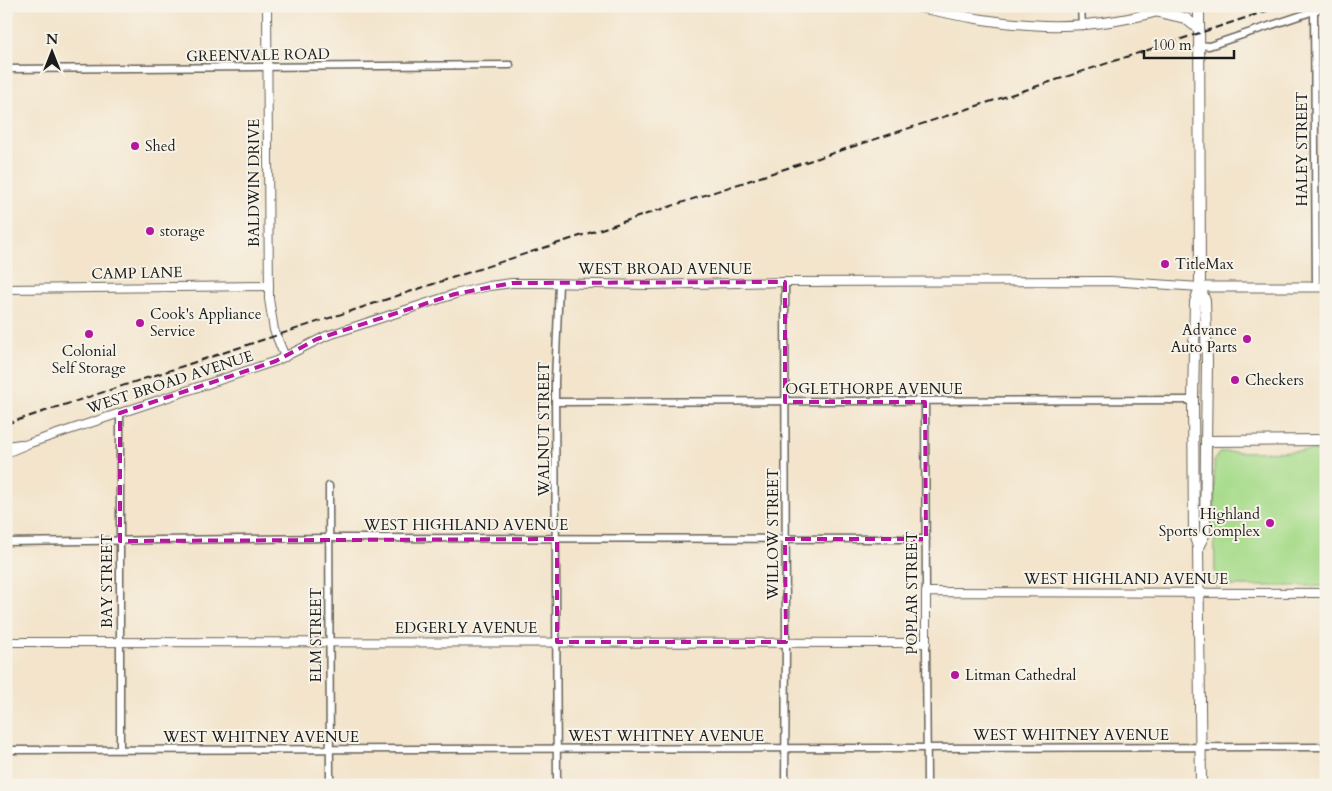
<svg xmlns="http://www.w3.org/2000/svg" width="1332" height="791" viewBox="0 0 1332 791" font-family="Cardo,serif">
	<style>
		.green { fill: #a8dc8c; stroke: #627c54 }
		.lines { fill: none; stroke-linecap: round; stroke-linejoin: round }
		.minor-casing { stroke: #676259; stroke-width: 9 }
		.tertiary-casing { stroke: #676259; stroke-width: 10 }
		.secondary-casing { stroke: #676259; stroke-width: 11 }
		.primary-casing { stroke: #676259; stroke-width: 12 }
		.minor { stroke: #fff; stroke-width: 6 }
		.tertiary { stroke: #fff; stroke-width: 8 }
		.secondary { stroke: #fff; stroke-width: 9 }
		.primary { stroke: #fff; stroke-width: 10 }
		.rail { stroke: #1c1c1c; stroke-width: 2; stroke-dasharray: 8 4; stroke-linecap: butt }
		.marked { fill: none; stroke: #b5179e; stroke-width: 4; stroke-dasharray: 10 6; stroke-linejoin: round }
		.poi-dot { fill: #b5179e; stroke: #f7f3e8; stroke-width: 2 }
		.labels { text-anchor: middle; stroke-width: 4; stroke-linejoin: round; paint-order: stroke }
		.street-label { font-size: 15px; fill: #1c1c1c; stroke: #f7f3e8 }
		.poi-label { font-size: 15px; fill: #1c1c1c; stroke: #f7f3e8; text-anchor: start }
	</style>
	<rect width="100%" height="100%" fill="#f7f3e8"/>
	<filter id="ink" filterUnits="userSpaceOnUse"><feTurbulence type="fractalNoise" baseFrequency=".02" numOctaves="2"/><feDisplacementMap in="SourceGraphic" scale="10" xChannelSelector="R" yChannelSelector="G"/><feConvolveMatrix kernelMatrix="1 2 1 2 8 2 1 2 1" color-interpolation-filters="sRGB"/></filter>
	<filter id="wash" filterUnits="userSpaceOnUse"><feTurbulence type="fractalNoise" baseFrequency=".0096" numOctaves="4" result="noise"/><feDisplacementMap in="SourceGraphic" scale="20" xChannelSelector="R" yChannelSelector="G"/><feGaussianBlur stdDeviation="1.12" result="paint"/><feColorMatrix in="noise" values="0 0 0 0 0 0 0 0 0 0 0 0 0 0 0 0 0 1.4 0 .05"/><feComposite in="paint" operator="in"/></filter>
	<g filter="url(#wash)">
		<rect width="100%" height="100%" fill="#f3e4cb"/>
		<!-- green -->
		<polygon class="green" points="1326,451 1326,586 1215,586 1214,460 1220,452"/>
	</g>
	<g filter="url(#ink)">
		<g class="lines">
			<!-- minor casing -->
			<g class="minor-casing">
				<g id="minor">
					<polyline points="1081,6 1082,26"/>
					<polyline points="1314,11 1316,287"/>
					<polyline points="1199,45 1209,46 1326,7"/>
					<polyline points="6,69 510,65"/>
					<polyline points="785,282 786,642 785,785"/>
					<polyline points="556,402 1193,400"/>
					<polyline points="925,402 926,592"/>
					<polyline points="120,413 120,749"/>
					<polyline points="329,486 330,785"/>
					<polyline points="6,542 329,538 926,539"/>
					<polyline points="926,643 927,785"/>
					<polyline points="6,750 1326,747"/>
					<polyline points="557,785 555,381 559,284"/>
				</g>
			</g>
			<!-- tertiary casing -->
			<g class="tertiary-casing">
				<g id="tertiary">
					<polyline points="267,6 269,299 274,330 285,357"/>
					<polyline points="6,289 269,286"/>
					<polyline points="6,446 21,444"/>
					<polyline points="6,453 30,443 276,361 326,336 455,294 489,286 512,283 543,283 649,285 785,282 1110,281 1200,287"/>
					<polyline points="6,642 926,643 926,592 1326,593"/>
				</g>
			</g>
			<!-- secondary casing -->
			<g class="secondary-casing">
				<g id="secondary">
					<path d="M913 6C1009 27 1080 37 1176 6"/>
					<polyline points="1200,287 1326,287"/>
				</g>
			</g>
			<!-- primary casing -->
			<g class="primary-casing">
				<g id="primary">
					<polyline points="1199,6 1200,287 1195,302 1193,400 1194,534 1198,547 1201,785"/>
					<polyline points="1159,12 1185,18 1199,29"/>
					<polyline points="1206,441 1326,440"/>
					<polyline points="1198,547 1205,533 1207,362 1205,301 1200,287"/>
				</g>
			</g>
			<!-- minor -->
			<use href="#minor" class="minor"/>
			<!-- tertiary -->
			<use href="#tertiary" class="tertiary"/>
			<!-- secondary -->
			<use href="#secondary" class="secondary"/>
			<!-- primary -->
			<use href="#primary" class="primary"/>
			<!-- rail -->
			<polyline class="rail" points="6,424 1282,6"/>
		</g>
	</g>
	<!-- marked area -->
	<path class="marked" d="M785 282V402H925L926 539H785L786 642H557V539L120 541V413L276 361 317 339 455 294 512 283Z"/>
	<!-- markers -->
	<g class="poi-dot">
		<circle cx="135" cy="146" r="5"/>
		<circle cx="150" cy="231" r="5"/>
		<circle cx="1165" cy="264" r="5"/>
		<circle cx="140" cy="323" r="5"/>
		<circle cx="89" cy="334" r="5"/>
		<circle cx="1247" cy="339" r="5"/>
		<circle cx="1235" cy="380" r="5"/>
		<circle cx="1270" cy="523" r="5"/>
		<circle cx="955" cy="675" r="5"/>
	</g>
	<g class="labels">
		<!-- street labels -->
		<g class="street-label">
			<text transform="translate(258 55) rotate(-1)" y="5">GREENVALE ROAD</text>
			<text transform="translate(1302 149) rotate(-90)" y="5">HALEY STREET</text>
			<text transform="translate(254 183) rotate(-90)" y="5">BALDWIN DRIVE</text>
			<text x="665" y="274">WEST BROAD AVENUE</text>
			<text transform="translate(137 273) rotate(-1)" y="5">CAMP LANE</text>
			<text transform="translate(170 382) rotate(-18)" y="5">WEST BROAD AVENUE</text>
			<text x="874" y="394">OGLETHORPE AVENUE</text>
			<text transform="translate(544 429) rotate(-90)" y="5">WALNUT STREET</text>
			<text x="466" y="530">WEST HIGHLAND AVENUE</text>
			<text transform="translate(773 534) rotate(-90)" y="5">WILLOW STREET</text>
			<text x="1126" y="584">WEST HIGHLAND AVENUE</text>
			<text transform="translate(107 581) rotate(-90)" y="5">BAY STREET</text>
			<text transform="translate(912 593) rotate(-90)" y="5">POPLAR STREET</text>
			<text x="466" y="633">EDGERLY AVENUE</text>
			<text transform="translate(316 635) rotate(-90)" y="5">ELM STREET</text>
			<text x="1071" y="740">WEST WHITNEY AVENUE</text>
			<text x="666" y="741">WEST WHITNEY AVENUE</text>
			<text x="261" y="742">WEST WHITNEY AVENUE</text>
		</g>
		<!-- poi labels -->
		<g class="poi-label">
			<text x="145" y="151">Shed</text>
			<text x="160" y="236">storage</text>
			<text x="1175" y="269">TitleMax</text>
			<text x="150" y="319">Cook's Appliance<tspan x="150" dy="17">Service</tspan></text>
			<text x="1237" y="335" text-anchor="end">Advance<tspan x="1237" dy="17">Auto Parts</tspan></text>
			<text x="89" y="356" text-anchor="middle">Colonial<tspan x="89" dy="17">Self Storage</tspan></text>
			<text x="1245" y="385">Checkers</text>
			<text x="1260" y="519" text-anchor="end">Highland<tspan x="1260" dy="17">Sports Complex</tspan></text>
			<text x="965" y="680">Litman Cathedral</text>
		</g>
	</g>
	<!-- margin -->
	<rect width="1332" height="791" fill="none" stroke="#f7f3e8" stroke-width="25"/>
	<!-- north arrow -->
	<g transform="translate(52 52)" stroke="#f7f3e8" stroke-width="4" paint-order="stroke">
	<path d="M0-4L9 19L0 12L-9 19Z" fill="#1c1c1c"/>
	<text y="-8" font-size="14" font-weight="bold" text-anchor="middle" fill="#1c1c1c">N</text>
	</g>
	<!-- scale -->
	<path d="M1144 50v8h90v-8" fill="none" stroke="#1c1c1c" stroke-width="2.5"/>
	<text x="1152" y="50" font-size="15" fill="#1c1c1c" stroke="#f7f3e8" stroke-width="4" paint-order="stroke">100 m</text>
</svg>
